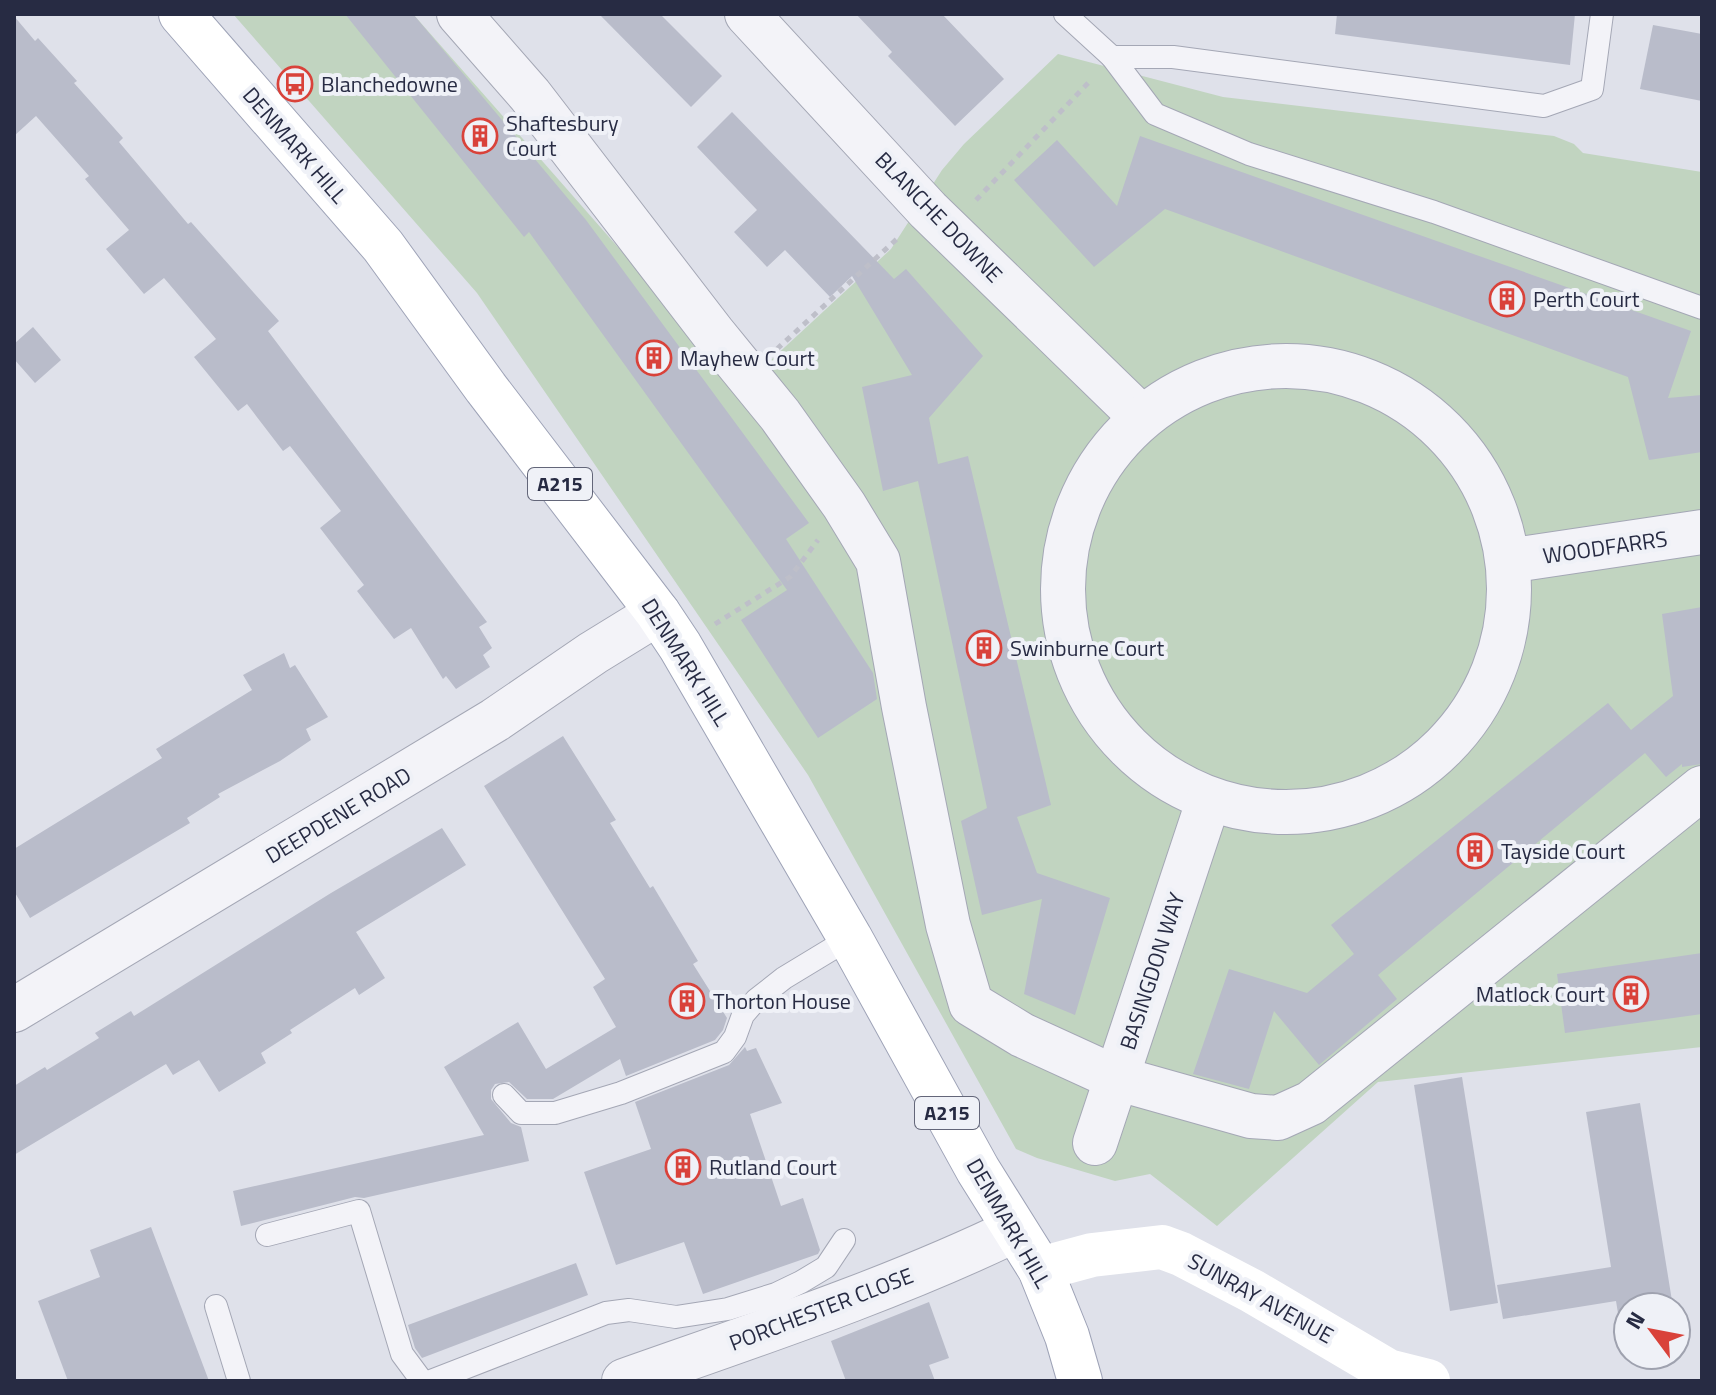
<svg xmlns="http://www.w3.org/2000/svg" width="1716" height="1395" viewBox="0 0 1716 1395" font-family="'Titillium Web',sans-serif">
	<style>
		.green { fill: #c1d4c0 }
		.building { fill: #b9bcca }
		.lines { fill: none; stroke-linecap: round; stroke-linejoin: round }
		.lane-casing { stroke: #a4a7b5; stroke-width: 24 }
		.street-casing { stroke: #a4a7b5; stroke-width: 46 }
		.primary-casing { stroke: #9ea3b7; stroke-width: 46 }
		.path { stroke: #bebfc9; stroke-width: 5; stroke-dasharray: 6 6; stroke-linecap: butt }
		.lane { stroke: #f3f3f8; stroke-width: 22 }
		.street { stroke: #f3f3f8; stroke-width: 44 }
		.secondary { stroke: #fff; stroke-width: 44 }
		.primary { stroke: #fff; stroke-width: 44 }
		.labels { text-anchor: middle; stroke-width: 8; stroke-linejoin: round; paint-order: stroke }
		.shield { fill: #eff1f7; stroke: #636679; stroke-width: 2 }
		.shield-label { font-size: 20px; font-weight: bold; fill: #272b43 }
		.poi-label { font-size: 22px; fill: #272b43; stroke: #eff1f7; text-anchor: start }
		.street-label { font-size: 22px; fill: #272b43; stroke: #eff1f7 }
	</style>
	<rect width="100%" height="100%" fill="#dfe1ea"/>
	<!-- green -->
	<polygon class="green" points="233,14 413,14 725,369 759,371 891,249 942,170 964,144 1058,54 1223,97 1554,136 1574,144 1583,153 1702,172 1702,1047 1378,1082 1217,1226 1150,1174 1115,1181 1037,1158 1016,1149 808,775 477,293"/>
	<!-- building -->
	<g class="building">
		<polygon points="345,14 413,14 586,220 809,523 786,539 873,673 877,699 818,738 741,620 787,590 529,232 524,237"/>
		<polygon points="599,14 660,14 722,76 691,107"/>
		<polygon points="856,14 942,14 1004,79 955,126 888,56 892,52"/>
		<polygon points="1337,14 1575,14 1570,65 1335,34"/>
		<polygon points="14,16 35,41 38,38 77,81 74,83 123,138 119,142 188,224 191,222 279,321 268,331 487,622 479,627 492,648 483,655 490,667 456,689 446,676 443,679 411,628 394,639 357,591 364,585 320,528 341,511 290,446 283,451 247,404 238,411 194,357 216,339 164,278 144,294 106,249 129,230 85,179 89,176 36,116 14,136"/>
		<polygon points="1653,25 1702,34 1702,101 1640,89"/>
		<polygon points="732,112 894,279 906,269 983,356 929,418 938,464 968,456 1051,805 1017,817 1037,873 1110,898 1075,1015 1024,994 1042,899 982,915 961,821 987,808 918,481 883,491 862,387 912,375 852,276 830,297 785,250 767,267 734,232 757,210 697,147"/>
		<polygon points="1140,136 1691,331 1668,398 1702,395 1702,452 1649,460 1628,377 1165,209 1094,267 1014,180 1057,140 1117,206"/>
		<polygon points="33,327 61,360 35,383 14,359 14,344"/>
		<polygon points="1702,607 1702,764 1682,767 1682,764 1666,777 1645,753 1378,975 1397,999 1319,1065 1274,1011 1249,1089 1193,1074 1229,969 1307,993 1354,954 1331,925 1608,703 1631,730 1673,696 1662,614"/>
		<polygon points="284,653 290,668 295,665 328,717 306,729 311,740 280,761 218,794 220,797 187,818 190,823 30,918 14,891 14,849 162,758 156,749 252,690 243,675"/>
		<polygon points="563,736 616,820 610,823 650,888 653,886 698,961 693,964 727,1018 723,1030 715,1040 626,1076 620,1059 553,1099 527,1099 509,1082 495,1084 491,1090 491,1099 511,1123 521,1127 529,1161 364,1198 355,1197 241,1226 233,1191 484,1135 444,1067 518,1022 546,1069 616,1027 593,987 605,979 484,786"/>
		<polygon points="442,828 466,865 356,932 385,978 359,995 355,988 290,1030 292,1033 261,1053 266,1063 219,1092 199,1060 173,1075 166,1064 14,1155 14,1086 45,1067 47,1070 99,1038 95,1033 131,1011 134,1016 331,893"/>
		<polygon points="1702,953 1702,1014 1565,1033 1557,974"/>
		<polygon points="745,1047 747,1051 756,1048 782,1103 750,1114 781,1206 803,1198 820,1250 818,1254 703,1294 684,1242 616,1265 584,1172 651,1149 635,1102 729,1065"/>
		<polygon points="1462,1077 1498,1303 1450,1311 1414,1085"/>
		<polygon points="1640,1103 1673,1307 1628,1307 1628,1337 1622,1338 1616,1301 1503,1319 1497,1285 1611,1267 1586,1112"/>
		<polygon points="151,1227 209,1381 68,1381 38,1301 100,1277 90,1250"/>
		<polygon points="576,1263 588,1295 422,1358 415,1348 408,1325"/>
		<polygon points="929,1302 949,1358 929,1365 935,1381 846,1381 831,1341"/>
	</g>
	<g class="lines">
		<!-- lane casing -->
		<g class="lane-casing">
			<g id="lane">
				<polyline points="1065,14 1112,57"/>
				<polyline points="1602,14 1592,89 1544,106 1173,57 1112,57 1155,114 1249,154 1434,212 1702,308"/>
				<polyline points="504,1095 521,1113 555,1113 621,1093 724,1052 735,1037 743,1015 756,1000 784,978 850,938"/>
				<polyline points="267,1235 359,1211 402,1354 422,1381"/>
				<polyline points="216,1306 239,1381"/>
				<polyline points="431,1381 606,1313 629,1310 676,1317 728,1309 776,1294 801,1282 826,1267 844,1240"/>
			</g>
		</g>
		<!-- street casing -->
		<g class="street-casing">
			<g id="street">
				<polyline points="459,14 530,95 713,333 780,415 844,505 878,561 904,707 948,925 971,1004 1022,1035 1116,1078 1251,1116 1278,1118 1311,1103 1702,788"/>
				<polyline points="747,14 928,210 1138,414"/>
				<circle cx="1286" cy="589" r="223"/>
				<polyline points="1508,561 1702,532"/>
				<polyline points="14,1010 495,720 593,653 658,613"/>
				<polyline points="1095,1143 1209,799"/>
				<path d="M624 1381C754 1335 891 1290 1015 1230"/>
			</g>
		</g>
		<!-- primary casing -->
		<g class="primary-casing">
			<polyline id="primary" points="181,14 383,246 486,388 658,613 680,646 850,938 978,1170 1040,1269 1067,1336 1080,1381"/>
		</g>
		<!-- path -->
		<g class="path">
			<polyline points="976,200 1091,80"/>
			<polyline points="777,349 899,237"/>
			<polyline points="715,624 790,577 818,540"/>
		</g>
		<!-- lane -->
		<use href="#lane" class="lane"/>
		<!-- street -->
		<use href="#street" class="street"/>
		<!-- secondary -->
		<polyline class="secondary" points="1040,1269 1092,1255 1162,1247 1181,1254 1252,1291 1388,1371 1428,1381"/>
		<!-- primary -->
		<use href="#primary" class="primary"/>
	</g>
	<!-- icons -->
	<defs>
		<g id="bus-ring" transform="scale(1.8)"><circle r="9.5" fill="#eff1f7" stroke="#d9423a" stroke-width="1.5"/><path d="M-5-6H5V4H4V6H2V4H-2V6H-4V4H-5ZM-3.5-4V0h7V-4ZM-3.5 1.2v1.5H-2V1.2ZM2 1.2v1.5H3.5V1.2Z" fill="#d9423a"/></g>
		<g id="building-ring" transform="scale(1.8)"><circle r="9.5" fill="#eff1f7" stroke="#d9423a" stroke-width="1.5"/><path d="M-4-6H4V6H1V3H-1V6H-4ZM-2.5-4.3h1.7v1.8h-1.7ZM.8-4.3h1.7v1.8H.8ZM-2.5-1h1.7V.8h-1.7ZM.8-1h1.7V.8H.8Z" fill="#d9423a"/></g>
	</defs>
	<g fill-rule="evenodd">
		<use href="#bus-ring" x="295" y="84"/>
		<use href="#building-ring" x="480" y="136"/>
		<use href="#building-ring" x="1507" y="299"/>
		<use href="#building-ring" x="654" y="358"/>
		<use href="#building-ring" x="984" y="648"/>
		<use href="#building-ring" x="1475" y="851"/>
		<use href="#building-ring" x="1631" y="994"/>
		<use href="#building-ring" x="687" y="1001"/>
		<use href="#building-ring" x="683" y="1167"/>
	</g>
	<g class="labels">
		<!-- shield labels -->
		<g class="shield">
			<rect x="528" y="468" width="64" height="32" rx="6"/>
			<rect x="915" y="1097" width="64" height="32" rx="6"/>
		</g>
		<g class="shield-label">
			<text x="560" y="491">A215</text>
			<text x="947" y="1120">A215</text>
		</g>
		<!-- poi labels -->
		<g class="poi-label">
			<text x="321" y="92">Blanchedowne</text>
			<text x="506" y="131">Shaftesbury<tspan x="506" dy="25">Court</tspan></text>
			<text x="1533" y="307">Perth Court</text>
			<text x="680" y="366">Mayhew Court</text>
			<text x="1010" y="656">Swinburne Court</text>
			<text x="1501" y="859">Tayside Court</text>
			<text x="1605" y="1002" text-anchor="end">Matlock Court</text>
			<text x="713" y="1009">Thorton House</text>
			<text x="709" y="1175">Rutland Court</text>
		</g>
		<!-- street labels -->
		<g class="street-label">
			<text transform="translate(295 145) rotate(49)" y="8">DENMARK HILL</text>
			<text transform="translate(939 217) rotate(46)" y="8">BLANCHE DOWNE</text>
			<text transform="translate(1605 547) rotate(-8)" y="8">WOODFARRS</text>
			<text transform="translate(686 662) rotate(58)" y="8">DENMARK HILL</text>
			<text transform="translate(338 815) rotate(-31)" y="8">DEEPDENE ROAD</text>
			<text transform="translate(1152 971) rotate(-72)" y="8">BASINGDON WAY</text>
			<text transform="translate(1009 1223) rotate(60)" y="8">DENMARK HILL</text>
			<text transform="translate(1261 1298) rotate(29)" y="8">SUNRAY AVENUE</text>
			<text transform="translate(821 1309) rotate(-21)" y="8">PORCHESTER CLOSE</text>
		</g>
	</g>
	<!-- border -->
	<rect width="1716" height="1395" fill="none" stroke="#272b43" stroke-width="32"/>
	<!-- north arrow -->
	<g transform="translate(1652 1331) rotate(302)"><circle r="38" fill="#eff1f7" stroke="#9fa2af" stroke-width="2"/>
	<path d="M0-6L14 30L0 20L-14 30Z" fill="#d9423a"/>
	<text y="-12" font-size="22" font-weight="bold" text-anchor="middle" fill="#272b43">N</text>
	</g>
</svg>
